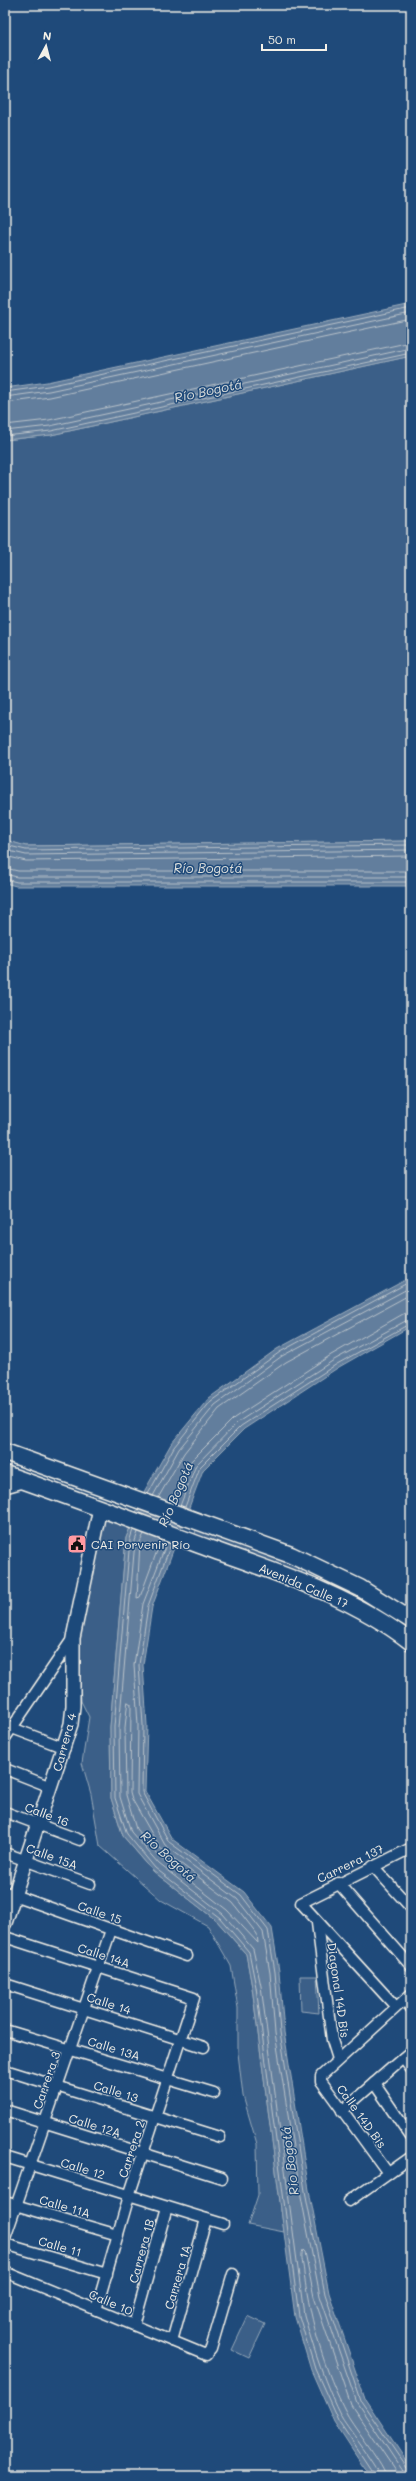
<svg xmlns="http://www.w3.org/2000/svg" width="416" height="2481" font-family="Mali,sans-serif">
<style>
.green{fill:#3a5f88;stroke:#97a8b8}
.water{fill:#627e9d;stroke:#9cacbb}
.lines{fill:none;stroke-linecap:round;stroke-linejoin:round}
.shore{stroke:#bac3ca;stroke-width:1}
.minor-casing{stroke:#f4f1e8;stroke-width:13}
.tertiary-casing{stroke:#f4f1e8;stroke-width:16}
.primary-casing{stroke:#f4f1e8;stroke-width:19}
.minor{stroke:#1f4a7a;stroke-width:10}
.tertiary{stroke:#1f4a7a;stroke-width:13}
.primary{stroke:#1f4a7a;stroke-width:16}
.labels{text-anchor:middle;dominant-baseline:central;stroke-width:3;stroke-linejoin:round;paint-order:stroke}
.poi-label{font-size:12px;fill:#f4f1e8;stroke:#1f4a7a;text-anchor:start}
.street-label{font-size:12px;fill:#f4f1e8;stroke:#1f4a7a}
.water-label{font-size:13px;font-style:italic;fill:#dee0dd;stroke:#1f4a7a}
</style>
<rect width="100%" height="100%" fill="#1f4a7a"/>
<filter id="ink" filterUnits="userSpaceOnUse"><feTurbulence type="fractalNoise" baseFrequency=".025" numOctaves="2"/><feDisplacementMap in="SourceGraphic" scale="8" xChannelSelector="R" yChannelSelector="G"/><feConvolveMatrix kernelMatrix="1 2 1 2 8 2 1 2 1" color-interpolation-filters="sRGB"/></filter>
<g filter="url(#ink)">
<g class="green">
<polygon points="411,356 411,841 25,846 5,840 5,440 51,435"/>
<polygon points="103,1516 131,1525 126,1538 110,1727 111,1798 123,1836 153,1871 217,1921 246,1954 252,1987 284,2232 248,2225 258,2195 257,2144 243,2096 238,2053 238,2008 231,1966 208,1926 161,1900 100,1846 91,1794 82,1763 89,1717 81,1701 78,1636"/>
<polygon points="197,1528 304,1568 300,1575 194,1536"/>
<polygon points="327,1580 393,1616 391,1620 324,1585"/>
<polygon points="300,1976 317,1976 319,2013 301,2011"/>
<polygon points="248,2316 265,2324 249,2358 232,2350"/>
</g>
<g class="water">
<polygon points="411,304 411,356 51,435 5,440 5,388 47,382"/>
<polygon points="5,840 26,846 411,841 411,886 16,886 5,883"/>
<polygon points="411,1277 411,1326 339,1367 244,1429 203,1470 152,1607 143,1665 147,1725 145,1791 172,1839 244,1892 272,1928 279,1971 284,2032 309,2190 329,2293 365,2399 411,2468 411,2476 373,2476 364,2468 334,2422 311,2370 295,2317 252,1987 246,1954 217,1921 153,1871 123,1836 111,1798 110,1727 126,1538 145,1490 171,1444 209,1398 277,1349"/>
</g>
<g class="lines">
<g class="shore">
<polyline points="5,392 48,386 411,308"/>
<polyline points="5,397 49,391 411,313"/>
<polyline points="5,403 50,397 411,319"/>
<polyline points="5,425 49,420 411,342"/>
<polyline points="5,431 50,426 411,348"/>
<polyline points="5,436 51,431 411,353"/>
<polyline points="5,845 26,850 411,845"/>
<polyline points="5,850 26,855 411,850"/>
<polyline points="5,856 26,861 411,856"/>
<polyline points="5,868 18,871 411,871"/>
<polyline points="5,874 17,877 411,877"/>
<polyline points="5,879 17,882 411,882"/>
<polyline points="148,1494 174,1447 211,1401 280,1352 411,1281"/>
<polyline points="153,1496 179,1449 215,1405 282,1356 411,1287"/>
<polyline points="158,1498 184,1453 219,1409 286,1362 411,1294"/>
<polyline points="175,1504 191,1461 234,1418 331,1355 403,1314 411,1312"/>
<polyline points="180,1506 196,1465 238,1422 334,1360 411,1318"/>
<polyline points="185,1507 200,1467 241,1426 337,1364 411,1323"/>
<polyline points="133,1530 130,1539 114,1727 115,1798 127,1834 155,1868 220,1918 249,1952 256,1987 299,2316 315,2369 338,2420 375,2476"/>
<path d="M138,1532L135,1541L119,1728L120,1797L131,1832L159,1864L223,1914L253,1949L261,1986L304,2315C314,2350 325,2385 342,2418C348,2428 380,2470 380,2476"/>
<polyline points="144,1534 140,1542 137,1598 140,1597 161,1540"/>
<polyline points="167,1542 143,1604 134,1665 138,1725 137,1794 165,1845 237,1899 263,1932 270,1973 275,2033 300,2191 320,2296 357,2403 402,2470 411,2474"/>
<polyline points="171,1544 148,1606 139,1665 143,1725 142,1792 169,1842 241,1895 268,1930 275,1972 280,2032 305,2191 325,2294 361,2401 406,2467 411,2469"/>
<polygon points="128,1702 131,1704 130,1792 132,1799 160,1848 233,1903 257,1934 258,1943 227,1910 163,1860 136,1829 126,1795 125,1728"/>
<path d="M386,2476C386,2467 354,2427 347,2414C324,2370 311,2323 304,2274C304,2267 300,2256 303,2250L305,2252L314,2297L351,2405L399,2476"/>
</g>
<g class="minor-casing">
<g id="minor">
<polyline points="12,1728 65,1748"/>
<polyline points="5,1738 73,1638"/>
<polyline points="5,1769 51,1787"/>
<polyline points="5,1812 80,1840"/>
<polyline points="5,1853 90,1884"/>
<polyline points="373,1866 411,1908"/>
<polyline points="338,1883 411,1966"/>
<polyline points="5,1892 187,1956"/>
<polyline points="317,1923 332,2040 338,2059"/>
<polyline points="5,1937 194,1998 129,2196 96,2310"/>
<polyline points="5,1984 204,2047"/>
<polyline points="405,2000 411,2008"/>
<polyline points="396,2007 301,1903 411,1848"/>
<polyline points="5,2030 214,2093"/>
<polyline points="403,2058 411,2069"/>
<polyline points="5,2070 220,2137"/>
<polyline points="374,2083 411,2137"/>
<polyline points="5,2110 222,2178"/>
<polyline points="342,2111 411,2051"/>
<polyline points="5,2157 223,2224"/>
<polyline points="388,2173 321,2081 321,2076 411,1994"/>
<polyline points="349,2201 411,2157"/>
<polyline points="5,2202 118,2235"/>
<polyline points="5,2238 111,1930"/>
<polyline points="5,2244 107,2274"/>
<polyline points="5,2272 206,2355 211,2349 233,2274"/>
<polyline points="134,2325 167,2207"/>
<polyline points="172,2341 206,2219"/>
</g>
</g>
<g class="tertiary-casing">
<g id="tertiary">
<polyline points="5,1486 23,1481"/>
<polyline points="5,1923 71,1724 73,1706 73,1638 100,1508"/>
</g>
</g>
<g class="primary-casing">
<g id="primary">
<polyline points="5,1452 291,1555 360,1588 411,1620"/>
<path d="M5,1474C73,1498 140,1523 208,1548C278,1573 352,1596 411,1642"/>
</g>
</g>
<use href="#minor" class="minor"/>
<use href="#tertiary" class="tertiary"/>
<use href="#primary" class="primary"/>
</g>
</g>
<defs>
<g id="civic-square" transform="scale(1)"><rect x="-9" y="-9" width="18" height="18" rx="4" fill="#ff9aa2" stroke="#1f4a7a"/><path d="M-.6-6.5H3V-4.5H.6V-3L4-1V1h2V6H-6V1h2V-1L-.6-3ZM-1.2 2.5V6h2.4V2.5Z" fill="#111"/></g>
</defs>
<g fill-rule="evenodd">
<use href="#civic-square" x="77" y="1544"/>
</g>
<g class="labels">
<g class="poi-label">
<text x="91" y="1544">CAI Porvenir Río</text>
</g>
<g class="street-label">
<text transform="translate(304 1585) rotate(23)">Avenida Calle 17</text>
<text transform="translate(64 1742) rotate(-75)">Carrera 4</text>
<text transform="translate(47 1814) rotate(21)">Calle 16</text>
<text transform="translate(52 1856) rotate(20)">Calle 15A</text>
<text transform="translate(350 1863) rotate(-26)">Carrera 137</text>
<text transform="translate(100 1912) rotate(19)">Calle 15</text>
<text transform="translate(104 1955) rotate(18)">Calle 14A</text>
<text transform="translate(339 1990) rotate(82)">Diagonal 14D Bis</text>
<text transform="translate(109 2003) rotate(18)">Calle 14</text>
<text transform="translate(114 2048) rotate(17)">Calle 13A</text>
<text transform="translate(46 2080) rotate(-71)">Carrera 3</text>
<text transform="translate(116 2091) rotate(17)">Calle 13</text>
<text transform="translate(362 2116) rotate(54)">Calle 14D Bis</text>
<text transform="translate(95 2125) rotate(17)">Calle 12A</text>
<text transform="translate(131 2149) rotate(-72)">Carrera 2</text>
<text transform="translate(83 2168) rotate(17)">Calle 12</text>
<text transform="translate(65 2206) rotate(16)">Calle 11A</text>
<text transform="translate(60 2246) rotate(16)">Calle 11</text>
<text transform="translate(141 2251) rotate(-75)">Carrera 1B</text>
<text transform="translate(177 2277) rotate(-74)">Carrera 1A</text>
<text transform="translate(111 2302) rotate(23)">Calle 10</text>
</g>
<g class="water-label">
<text transform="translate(208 390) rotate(-12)">Río Bogotá</text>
<text x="208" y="867">Río Bogotá</text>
<text transform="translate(175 1494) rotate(-67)">Río Bogotá</text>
<text transform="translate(169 1856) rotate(42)">Río Bogotá</text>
<text transform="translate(289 2161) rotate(-97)">Río Bogotá</text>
</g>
</g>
<rect width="416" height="2481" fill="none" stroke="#1f4a7a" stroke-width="20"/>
<rect x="10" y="10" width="396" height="2461" fill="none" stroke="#f4f1e8" stroke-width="1.5" filter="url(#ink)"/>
<g transform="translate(46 46) rotate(7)" stroke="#1f4a7a" stroke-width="3" paint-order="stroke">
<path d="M0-3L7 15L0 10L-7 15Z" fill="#f4f1e8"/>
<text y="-6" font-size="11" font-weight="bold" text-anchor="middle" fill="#f4f1e8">N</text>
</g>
<path d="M262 44v6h64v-6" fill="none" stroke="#f4f1e8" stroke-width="2"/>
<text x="268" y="44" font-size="12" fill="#f4f1e8" stroke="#1f4a7a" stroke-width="3" paint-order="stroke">50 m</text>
</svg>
